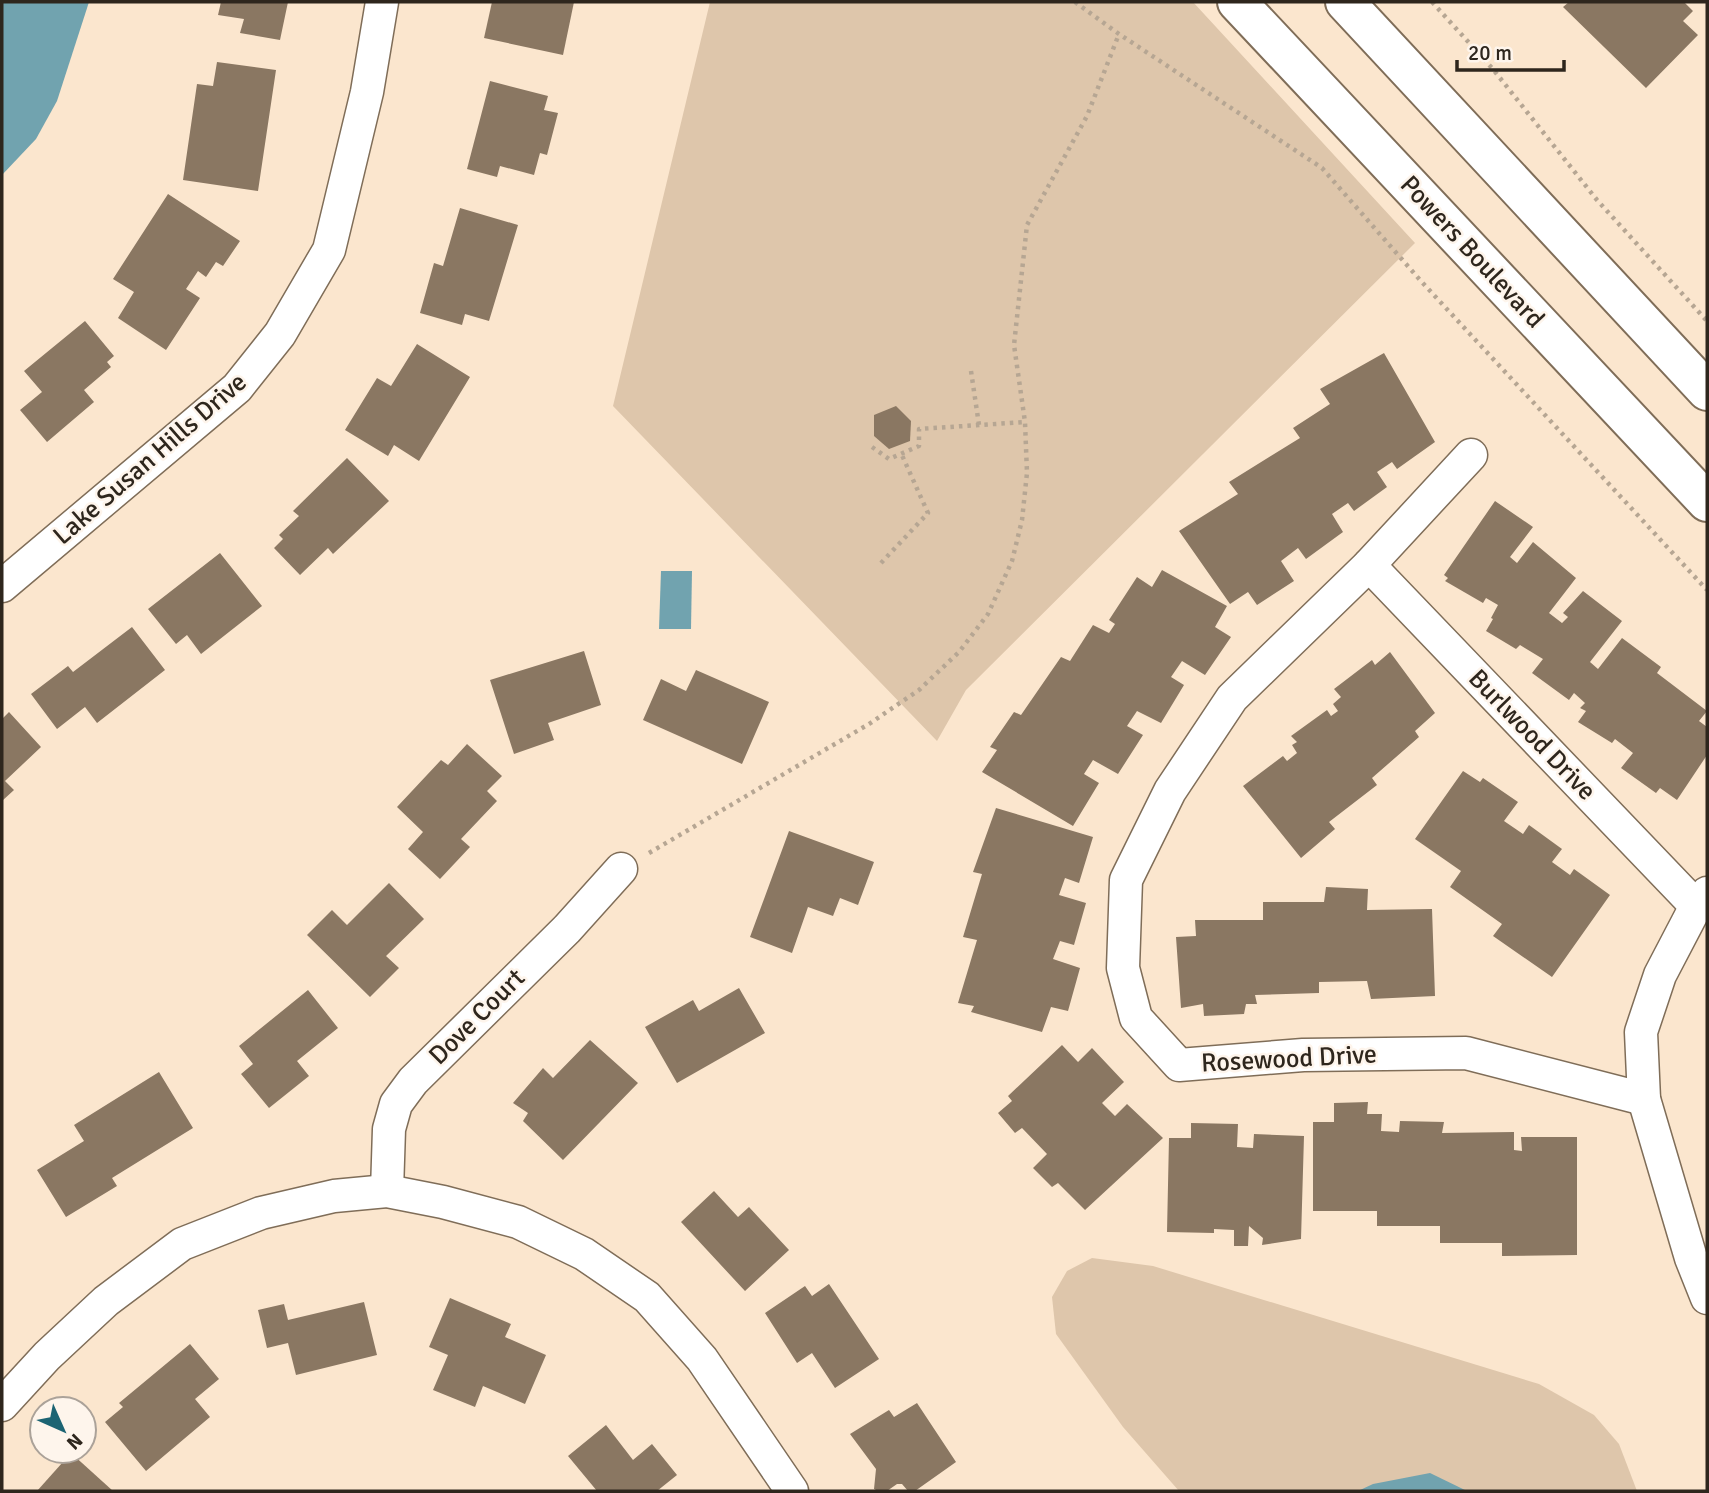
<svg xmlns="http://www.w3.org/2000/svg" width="1709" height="1493" font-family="Signika,sans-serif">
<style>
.green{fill:#dec6ab}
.water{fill:#71a3af}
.building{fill:#8a7762}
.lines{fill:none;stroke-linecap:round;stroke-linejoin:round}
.street-casing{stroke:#7f6d58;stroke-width:35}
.secondary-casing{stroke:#7f6d58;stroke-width:42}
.path{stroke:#b6a693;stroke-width:4.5;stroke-dasharray:3.5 5;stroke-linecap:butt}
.street{stroke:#fff;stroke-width:32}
.secondary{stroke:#fff;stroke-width:38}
.labels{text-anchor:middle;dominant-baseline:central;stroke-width:5;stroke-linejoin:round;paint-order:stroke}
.street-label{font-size:26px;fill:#2e261d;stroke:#fef5ec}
</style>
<rect width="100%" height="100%" fill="#fbe6ce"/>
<g class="green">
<polygon points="710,2 1193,2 1415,243 966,690 937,741 613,406"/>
<polygon points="1092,1258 1153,1266 1539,1384 1594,1415 1619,1444 1637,1491 1179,1491 1123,1427 1056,1334 1052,1297 1067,1271"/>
</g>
<g class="water">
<polygon points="2,2 89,2 57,101 36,139 2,175"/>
<polygon points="661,571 692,571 691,629 659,629"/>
<polygon points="1430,1473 1467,1491 1358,1491 1373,1484"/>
</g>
<g class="building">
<polygon points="221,2 288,2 280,40 240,33 244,19 218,15"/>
<polygon points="492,2 574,2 563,55 484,38"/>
<polygon points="1569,2 1684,2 1693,11 1683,21 1698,35 1646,88 1563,7"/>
<polygon points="217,62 276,70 258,191 183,180 197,84 213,86"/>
<polygon points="490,81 548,96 544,110 558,113 547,155 540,153 534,175 500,166 497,177 467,169"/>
<polygon points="168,194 240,241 223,266 216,262 206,277 198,271 186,289 200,298 166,350 118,318 134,292 113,279"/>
<polygon points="460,208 518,225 489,321 465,314 462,325 420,313 434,263 443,266"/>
<polygon points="85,321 114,356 107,362 111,367 84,390 94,402 47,442 20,410 42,392 24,371"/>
<polygon points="417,344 470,377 419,461 394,445 388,456 345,430 377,378 391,386"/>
<polygon points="1384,353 1435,442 1397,469 1392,462 1377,472 1387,487 1354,511 1348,503 1332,514 1343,532 1306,559 1298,548 1281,561 1294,581 1257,605 1248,592 1230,604 1179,531 1238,494 1229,482 1300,438 1293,428 1330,404 1320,389"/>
<polygon points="896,406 911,421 910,441 889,449 874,436 874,415"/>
<polygon points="347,458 389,501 333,554 328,548 300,575 274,548 283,539 279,535 299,516 293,511"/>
<polygon points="1495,501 1533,527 1510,557 1517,563 1533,542 1576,578 1549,613 1562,623 1568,617 1563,613 1583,591 1622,621 1590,662 1598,669 1622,638 1661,667 1657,673 1707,711 1699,721 1707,727 1707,755 1677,800 1660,788 1656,793 1621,768 1633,753 1615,739 1612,743 1578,722 1586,711 1580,708 1585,703 1574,693 1569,700 1532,673 1543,659 1520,645 1516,649 1486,631 1493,619 1491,618 1498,605 1486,598 1483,603 1445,581 1448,578 1444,575"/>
<polygon points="220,553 262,606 201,654 187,635 176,644 148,609"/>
<polygon points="1162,570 1227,606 1215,627 1231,637 1205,675 1182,661 1171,677 1184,685 1161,723 1137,711 1127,726 1143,735 1118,774 1093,760 1084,774 1099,783 1073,826 982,772 997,750 990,747 1014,712 1021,715 1061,657 1070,661 1093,625 1109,633 1115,624 1109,620 1137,577 1152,587"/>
<polygon points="132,627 165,670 97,723 85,707 57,729 31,694 68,666 73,672"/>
<polygon points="584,651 601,705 548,723 554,740 514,754 490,680"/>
<polygon points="1390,652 1435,713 1415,731 1419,737 1372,778 1377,785 1329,822 1335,829 1301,858 1243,786 1283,756 1287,761 1297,753 1292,745 1297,742 1291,736 1327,710 1331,716 1338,711 1333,704 1341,697 1334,689 1372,660 1375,665"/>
<polygon points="696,670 769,702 742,764 643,720 661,679 686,691"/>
<polygon points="9,712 41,747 5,781 14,790 2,801 2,719"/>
<polygon points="467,744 502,776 487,791 497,801 461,839 470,847 440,879 408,849 423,832 397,807 441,760 448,765"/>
<polygon points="1463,771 1480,782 1483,778 1518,802 1504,821 1523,834 1529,825 1562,849 1552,862 1570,875 1574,869 1610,895 1552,977 1493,936 1502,924 1450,887 1461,871 1415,839"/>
<polygon points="996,808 1093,837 1079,883 1065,878 1059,895 1086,903 1074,945 1060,941 1053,959 1080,968 1068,1011 1051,1007 1042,1032 971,1012 974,1006 958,1003 977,940 963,937 982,874 973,872"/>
<polygon points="789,831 874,862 858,905 840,898 833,916 808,907 792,953 750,937"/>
<polygon points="389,883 424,919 386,956 399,968 370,997 307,935 332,910 347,925"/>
<polygon points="1326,887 1368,889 1367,910 1432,909 1435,996 1371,999 1367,981 1319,982 1319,993 1255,995 1257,1004 1246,1004 1244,1014 1204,1016 1203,1004 1181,1008 1176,937 1196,936 1195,920 1263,920 1263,902 1324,902"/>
<polygon points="739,988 765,1033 677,1083 645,1027 693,1000 699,1011"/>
<polygon points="308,990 338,1028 297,1061 309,1076 269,1108 241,1074 253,1064 239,1046"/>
<polygon points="590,1040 638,1083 563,1160 523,1121 528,1113 513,1103 543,1068 553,1078"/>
<polygon points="1062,1045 1078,1062 1092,1048 1124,1082 1102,1103 1115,1116 1127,1104 1163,1138 1085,1210 1058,1183 1052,1187 1033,1168 1047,1154 1022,1128 1015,1133 998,1113 1012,1101 1008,1096"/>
<polygon points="159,1072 193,1128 112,1178 117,1186 66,1217 37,1170 84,1141 74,1125"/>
<polygon points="1368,1102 1367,1114 1382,1114 1381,1131 1399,1132 1400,1121 1444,1122 1442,1133 1514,1132 1514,1150 1522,1151 1521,1137 1577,1137 1577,1255 1502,1256 1502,1243 1440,1243 1440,1226 1377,1226 1377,1211 1313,1211 1313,1122 1334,1122 1334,1103"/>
<polygon points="1191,1123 1238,1124 1237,1147 1253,1148 1254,1134 1304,1136 1301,1239 1262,1245 1263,1238 1249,1226 1248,1246 1234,1246 1234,1230 1214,1229 1214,1233 1167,1232 1169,1138 1191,1138"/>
<polygon points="714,1191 738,1217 749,1207 789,1250 745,1291 681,1222"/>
<polygon points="829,1284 879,1359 835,1388 812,1353 797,1363 765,1313 805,1286 812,1296"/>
<polygon points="450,1298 511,1324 505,1337 546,1355 525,1404 483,1386 475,1407 433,1390 448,1355 429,1347"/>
<polygon points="364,1302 377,1355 296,1375 288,1343 267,1348 258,1310 284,1304 288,1320"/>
<polygon points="190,1344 219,1379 195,1399 210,1417 146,1471 105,1422 123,1407 119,1403"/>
<polygon points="917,1403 956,1462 915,1491 908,1491 902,1484 897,1484 887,1491 878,1491 874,1489 876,1469 850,1434 889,1410 894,1417"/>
<polygon points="606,1425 633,1460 652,1444 677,1475 657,1491 597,1491 568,1456"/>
<polygon points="71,1453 113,1491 37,1491"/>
</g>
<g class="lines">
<g class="street-casing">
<g id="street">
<polyline points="1471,455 1369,565 1232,698 1170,791 1126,880 1123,968 1136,1018 1179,1065 1303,1055 1466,1053 1644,1099"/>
<polyline points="1369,565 1696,906"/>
<polyline points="2,586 237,388 280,334 329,250 367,92 382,2"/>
<polyline points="1707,893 1696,906 1660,975 1641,1032 1644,1099 1691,1258 1707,1298"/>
<polyline points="387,1191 389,1129 396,1104 413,1081 567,929 621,869"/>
<polyline points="2,1405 47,1356 106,1301 182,1244 261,1213 334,1196 387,1191 443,1202 518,1222 584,1254 647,1297 702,1359 792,1491"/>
</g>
</g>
<g class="secondary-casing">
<g id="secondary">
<polyline points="1237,2 1707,502"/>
<polyline points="1345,2 1707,391"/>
</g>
</g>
<g class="path">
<polyline points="1075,2 1119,34 1322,168 1420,280 1707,590"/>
<polyline points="1432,2 1492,68 1597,200 1707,321"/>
<polyline points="971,371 979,425"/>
<polyline points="872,447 889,459 919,446 919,429 1025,422"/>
<polyline points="881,563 928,513 901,453"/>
<polyline points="649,853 869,724 919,690 959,652 988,614 1012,561 1022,520 1027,473 1025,422 1014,345 1027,225 1087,116 1119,34"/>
</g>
<use href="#street" class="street"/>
<use href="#secondary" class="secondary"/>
</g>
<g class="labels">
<g class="street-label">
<text transform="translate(1472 252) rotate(47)">Powers Boulevard</text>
<text transform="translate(150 459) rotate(-41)">Lake Susan Hills Drive</text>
<text transform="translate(1532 735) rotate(46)">Burlwood Drive</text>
<text transform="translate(477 1017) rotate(-45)">Dove Court</text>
<text transform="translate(1289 1059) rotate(-3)">Rosewood Drive</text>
</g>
</g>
<rect width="1709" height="1493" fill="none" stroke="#2e261d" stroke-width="7"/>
<g transform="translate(63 1430) rotate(135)"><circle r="33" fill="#fef5ec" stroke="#aba299" stroke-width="2"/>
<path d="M0-5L12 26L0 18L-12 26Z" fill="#1c6473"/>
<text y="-10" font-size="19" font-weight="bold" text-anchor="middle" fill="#2e261d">N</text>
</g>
<path d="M1457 60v10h107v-10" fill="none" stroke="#2e261d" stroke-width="3.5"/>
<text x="1468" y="60" font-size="21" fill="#2e261d" stroke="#fef5ec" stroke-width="5" paint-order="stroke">20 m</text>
</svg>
